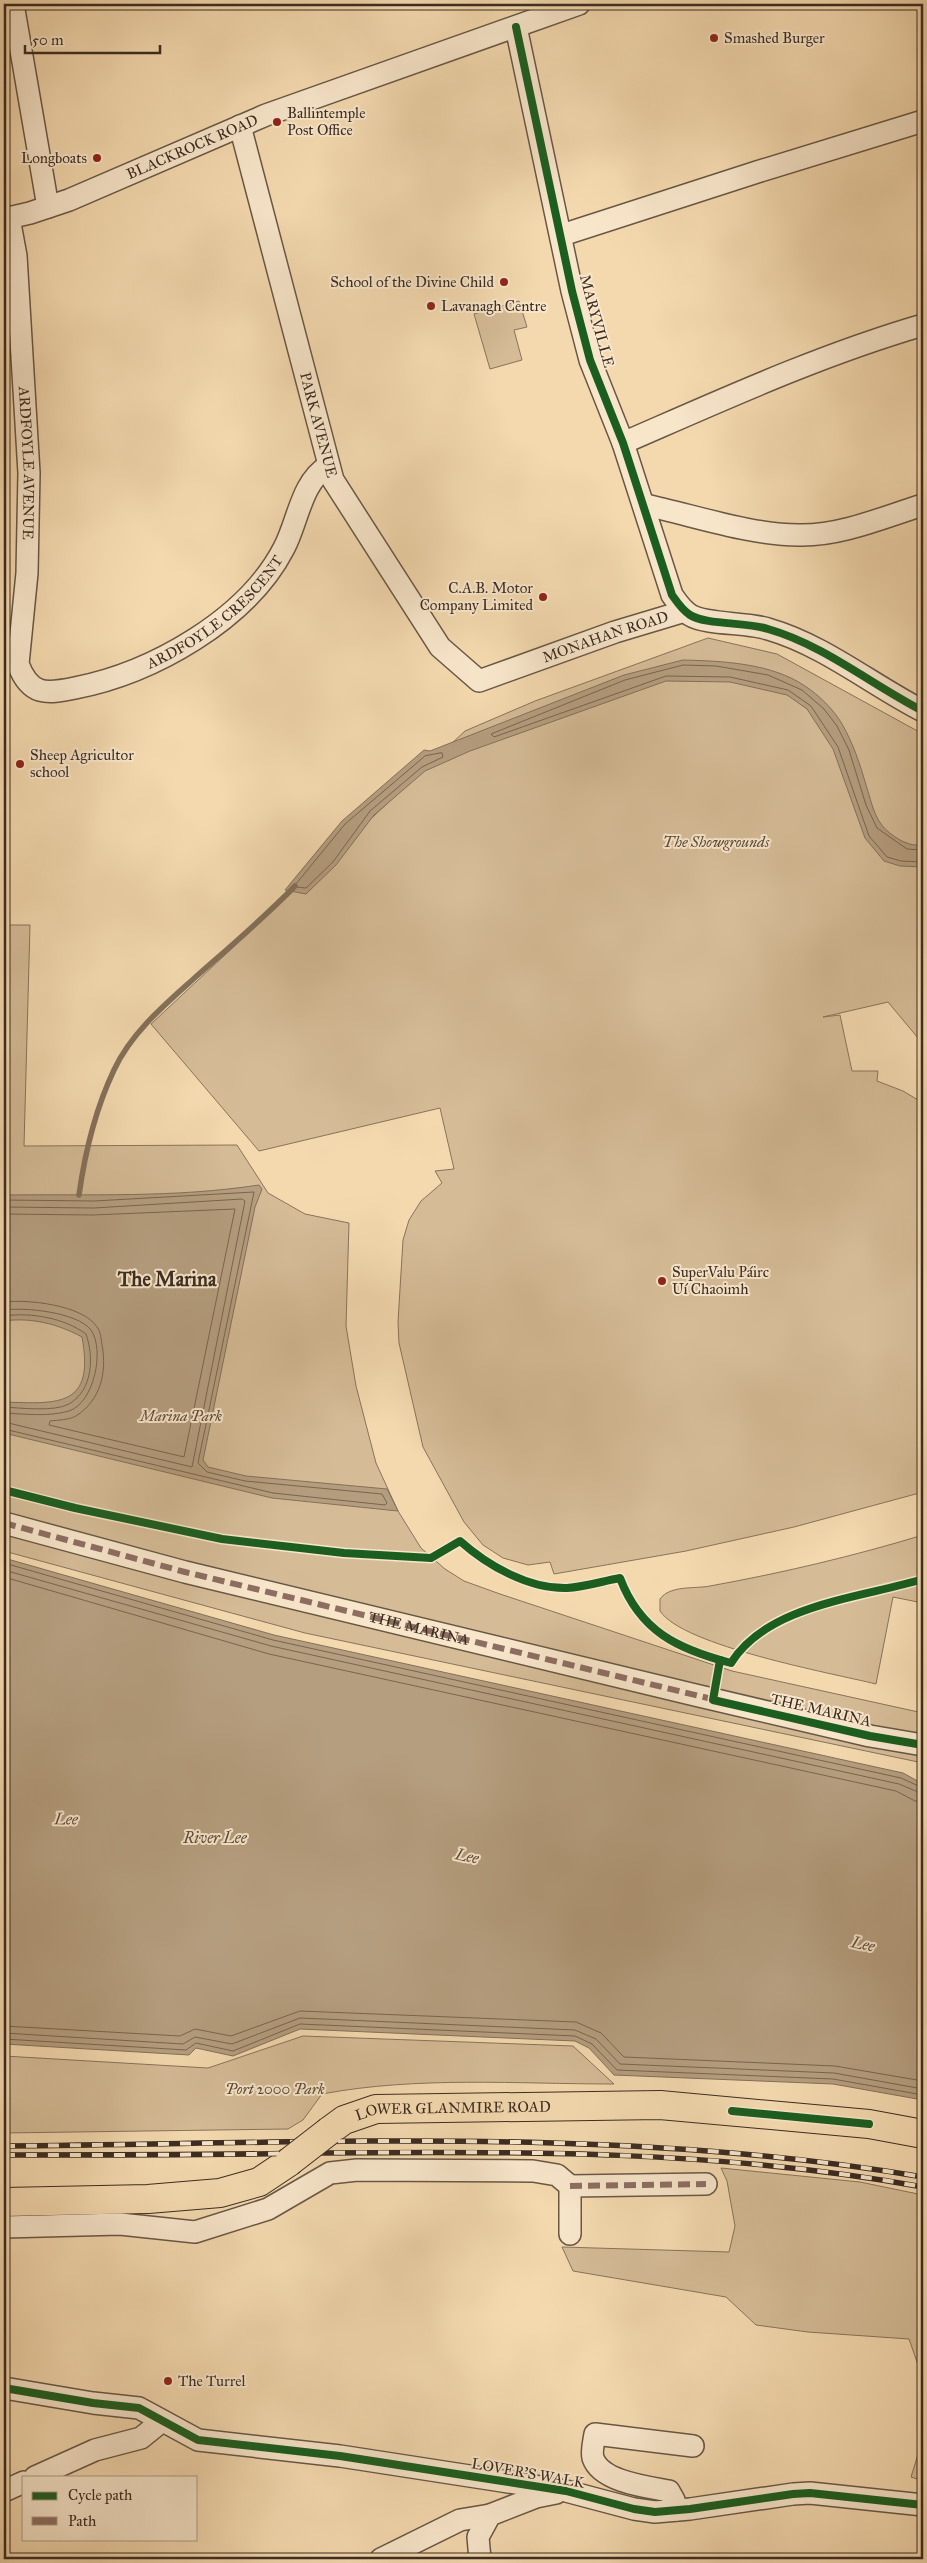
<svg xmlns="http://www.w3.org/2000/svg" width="927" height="2563" font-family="'IM FELL Great Primer',serif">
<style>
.green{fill:#d5bc97;stroke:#88745c}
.water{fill:#b59e7f;stroke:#84705a}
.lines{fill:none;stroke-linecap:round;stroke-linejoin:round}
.shore{stroke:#786550;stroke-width:1}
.stream{stroke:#84705a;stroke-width:5.5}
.minor-casing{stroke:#695745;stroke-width:24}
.highway-casing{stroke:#3b2c22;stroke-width:30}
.minor{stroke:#f8e6cb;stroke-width:21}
.highway{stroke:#f4d9af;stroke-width:28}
.rail-casing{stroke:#3b2c22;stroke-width:5.5}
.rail{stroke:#f8e6cb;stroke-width:4;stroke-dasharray:11;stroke-linecap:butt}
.highway-bridge-casing{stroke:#3b2c22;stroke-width:30;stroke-linecap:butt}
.highway-bridge{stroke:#f4d9af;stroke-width:28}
.quiet{stroke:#8d6e63;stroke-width:6;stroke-dasharray:12 6;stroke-linecap:butt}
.cycleway-casing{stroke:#f8e6cb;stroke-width:11}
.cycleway{stroke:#1b5e20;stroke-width:8}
.poi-dot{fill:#8f2418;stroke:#f8e6cb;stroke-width:2}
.labels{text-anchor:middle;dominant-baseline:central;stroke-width:4;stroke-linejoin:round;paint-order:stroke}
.poi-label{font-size:15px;fill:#3b2c22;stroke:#f8e6cb;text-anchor:start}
.street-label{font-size:15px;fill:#3b2c22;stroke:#f8e6cb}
.park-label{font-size:15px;font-style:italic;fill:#5a4939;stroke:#f8e6cb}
.water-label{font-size:16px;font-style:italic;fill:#5a4839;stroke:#f8e6cb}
.district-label{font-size:20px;font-weight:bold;fill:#3b2c22;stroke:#f8e6cb}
</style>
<rect width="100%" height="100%" fill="#f4d9af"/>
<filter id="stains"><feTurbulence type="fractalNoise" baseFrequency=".004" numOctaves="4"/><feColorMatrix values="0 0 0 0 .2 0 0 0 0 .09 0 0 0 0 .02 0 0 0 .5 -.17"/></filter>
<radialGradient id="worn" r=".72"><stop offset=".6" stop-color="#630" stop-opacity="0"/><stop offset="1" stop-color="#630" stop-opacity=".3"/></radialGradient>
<g class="green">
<polygon points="519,301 527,327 514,330 522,360 490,369 474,314"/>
<polygon points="708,638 777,654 923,734 923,1044 888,1002 823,1017 840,1015 852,1071 878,1071 877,1081 903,1091 923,1103 923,1492 794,1527 686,1551 554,1574 550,1562 528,1565 503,1558 483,1545 464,1522 423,1447 399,1343 398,1322 403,1240 409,1220 421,1201 442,1183 435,1171 454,1169 440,1108 259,1151 151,1024 465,731 535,701"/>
<polygon points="4,925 30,925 24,1146 237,1145 268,1193 305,1214 349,1223 346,1326 356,1386 376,1463 398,1511 421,1548 445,1569 464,1581 500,1594 732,1671 923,1713 923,1763 305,1633 4,1551"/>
<path d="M923,1535V1603L893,1597L876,1684C831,1673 683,1646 660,1611V1599C670,1585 695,1589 710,1586C782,1573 854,1556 923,1535Z"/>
<path d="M303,2036L573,2046L614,2084C517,2084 418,2076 322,2094L303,2120L288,2129L4,2133V2056L208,2068Z"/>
<polygon points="721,2168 860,2182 923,2195 923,2379 909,2339 808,2332 756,2325 726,2297 573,2271 562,2247 729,2252 735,2226 727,2181"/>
<polygon points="923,2438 923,2481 911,2477"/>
</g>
<g class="water">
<path d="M683,660C722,661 771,663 805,686C819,695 834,710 842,724C853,743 860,764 866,785C870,797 873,813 881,824C889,835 910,849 923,844V867L900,866L884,861L865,838L833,749L807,709L787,695L730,682L666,681L470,751L425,771L374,815L336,865L306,894L285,890L342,821L424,750L430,751L624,675Z"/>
<path d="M259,1185L262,1189L255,1207L203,1460L208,1467L246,1476L387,1489L398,1511L272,1498L4,1433V1402C59,1404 95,1407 82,1337C58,1324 31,1317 4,1321V1195C89,1194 174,1198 259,1185Z"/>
<polygon points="4,1558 274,1635 903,1773 923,1784 923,2100 833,2084 614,2075 589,2048 575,2041 300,2029 233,2056 196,2048 189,2055 4,2044"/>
</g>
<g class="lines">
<g class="shore">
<polygon points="442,753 443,757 422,767 370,811 333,862 306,888 296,887 296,884 345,824 425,756"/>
<polyline points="923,850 907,849 877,828 866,805 849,750 837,726 824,709 802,690 768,675 716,666 683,665 625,680 491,734 494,737 666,676 730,677 788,690 811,706 838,747 869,836 887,857 901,861 923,862"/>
<polyline points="4,1200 94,1201 254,1192 198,1463 207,1472 245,1481 382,1494 387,1503 385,1505 273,1493 4,1429"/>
<polyline points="4,1207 94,1208 242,1199 245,1201 192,1467 4,1422"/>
<path d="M4,1214L93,1215L235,1209L184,1457L49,1425L50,1421C58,1420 69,1420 76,1416C101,1400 107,1372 102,1345C101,1339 101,1332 97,1327C83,1305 27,1299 4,1302"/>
<path d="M4,1310C24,1307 77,1312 91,1330C105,1350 94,1403 69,1411C48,1417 25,1414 4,1413"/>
<path d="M4,1316C31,1312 64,1318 86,1334C94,1357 93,1390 69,1404C55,1412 20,1408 4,1407"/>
<polyline points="4,1563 273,1640 901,1778 923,1788"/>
<polyline points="4,1570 271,1646 899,1784 923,1794"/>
<polyline points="4,1577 269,1654 896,1791 915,1801 923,1802"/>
<polyline points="4,2026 180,2036 195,2029 231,2036 300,2011 576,2022 601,2033 624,2057 835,2066 923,2081"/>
<polyline points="4,2033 183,2044 195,2037 232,2044 300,2018 575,2030 596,2039 620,2064 834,2073 923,2089"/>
<polyline points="4,2039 186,2050 196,2043 233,2051 300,2024 575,2036 592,2044 617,2070 833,2079 923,2095"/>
</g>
<path class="stream" d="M79,1195C85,1152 95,1110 114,1070C132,1031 168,1002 199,974C232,945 265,917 295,886"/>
<g class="minor-casing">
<g id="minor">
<polyline points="13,4 48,207"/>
<path d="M516,27L572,291L590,360L623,443L672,595C677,602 682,610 690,615C706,625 747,622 768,629C824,645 872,685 923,711"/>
<path id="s1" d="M240,126L333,480L440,647L479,681L615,632L685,611"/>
<path id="s2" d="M9,218L16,256L29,473L27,573L18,664C30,696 46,694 75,688C152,673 247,620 284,548C298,522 301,482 328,466"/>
<path id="s3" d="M4,219L30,213L69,200L266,115L579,4"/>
<polyline points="562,235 757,172 923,121"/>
<path d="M623,443C722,400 820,355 923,325"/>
<path d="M645,505C693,515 753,536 802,535C843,535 884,517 923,505"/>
<polyline points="4,1523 185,1572 695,1695 870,1736 923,1745"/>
<polyline points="570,2186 706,2184"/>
<polyline points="4,2227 120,2224 195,2232 268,2209 330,2173 357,2170 533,2171 557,2175 570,2186 570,2234"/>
<polyline points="4,2388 93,2403 139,2408 198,2440 340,2456 502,2481 566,2491 634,2509 655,2512 690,2509 793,2494 810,2493 923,2505"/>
<polyline points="35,2477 95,2450 141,2438 162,2421"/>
<polyline points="4,2491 24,2482"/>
<path d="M676,2510L674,2500L669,2491C648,2487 601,2482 593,2458C591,2452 594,2441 595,2434L693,2446"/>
<polyline points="381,2559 460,2520 490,2515"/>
<polyline points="480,2559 478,2537 490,2515 536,2497 556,2493"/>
</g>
</g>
<g class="highway-casing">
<g id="highway">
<path id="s4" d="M329,2131L344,2120L376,2109L660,2105L869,2124L923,2134"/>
<polyline points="4,2202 148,2199 220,2193 259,2182 289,2162"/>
</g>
</g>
<use href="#minor" class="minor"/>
<use href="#highway" class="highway"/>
<g class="rail-casing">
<g id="rail">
<path d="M4,2146C310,2144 620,2125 923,2177"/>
<path d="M4,2155C107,2155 211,2155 314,2153C518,2151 722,2150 923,2187"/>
</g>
</g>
<use href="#rail" class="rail"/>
<g class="highway-bridge-casing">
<polyline id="highway-bridge" points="289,2162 329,2131"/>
</g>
<use href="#highway-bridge" class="highway-bridge"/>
<g class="quiet">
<path id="s5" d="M4,1523L185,1572L716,1700"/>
<polyline points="570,2186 706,2184"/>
</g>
<g class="cycleway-casing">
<g id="cycleway">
<path d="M516,27L572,291L590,360L623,443L672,595C677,602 682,610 690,615C706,625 747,622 768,629C824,645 872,685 923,711"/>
<path d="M4,1490L75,1508L222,1539L344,1553L431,1558L460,1541C488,1566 529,1589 567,1588C585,1587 603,1581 620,1578C640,1631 677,1649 731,1663C768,1604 861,1598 923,1579"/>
<polyline points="720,1660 713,1700 870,1736 923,1745"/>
<polyline points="732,2111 869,2124"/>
<polyline points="4,2388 93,2403 139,2408 198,2440 340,2456 502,2481 566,2491 634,2509 655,2512 690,2509 793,2494 810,2493 923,2505"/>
</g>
</g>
<use href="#cycleway" class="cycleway"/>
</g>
<g class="poi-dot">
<circle cx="714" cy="38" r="5"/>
<circle cx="277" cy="122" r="5"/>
<circle cx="97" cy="158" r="5"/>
<circle cx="504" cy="282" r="5"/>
<circle cx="431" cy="306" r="5"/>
<circle cx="543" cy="597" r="5"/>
<circle cx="20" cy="764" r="5"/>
<circle cx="662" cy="1281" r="5"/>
<circle cx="168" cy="2381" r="5"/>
</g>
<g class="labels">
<g class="poi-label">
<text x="724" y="38">Smashed Burger</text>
<text x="287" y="113">Ballintemple<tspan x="287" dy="17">Post Office</tspan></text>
<text x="87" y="158" text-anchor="end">Longboats</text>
<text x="494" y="282" text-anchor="end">School of the Divine Child</text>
<text x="441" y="306">Lavanagh Centre</text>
<text x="533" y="588" text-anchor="end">C.A.B. Motor<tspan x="533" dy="17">Company Limited</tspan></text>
<text x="30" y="755">Sheep Agricultor<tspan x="30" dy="17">school</tspan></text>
<text x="672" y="1272">SuperValu Páirc<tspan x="672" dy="17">Uí Chaoimh</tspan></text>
<text x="178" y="2381">The Turrel</text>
</g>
<g class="street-label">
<text stroke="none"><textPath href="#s3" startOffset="202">BLACKROCK ROAD</textPath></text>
<text transform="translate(597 321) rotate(75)">MARYVILLE</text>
<text stroke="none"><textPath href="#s1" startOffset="309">PARK AVENUE</textPath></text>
<text stroke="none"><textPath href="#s2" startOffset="246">ARDFOYLE AVENUE</textPath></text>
<text stroke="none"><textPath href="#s2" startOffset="681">ARDFOYLE CRESCENT</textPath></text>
<text stroke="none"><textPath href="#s1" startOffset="750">MONAHAN ROAD</textPath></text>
<text stroke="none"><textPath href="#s5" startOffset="428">THE MARINA</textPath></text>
<text transform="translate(821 1710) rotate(13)">THE MARINA</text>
<text stroke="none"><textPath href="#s4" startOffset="129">LOWER GLANMIRE ROAD</textPath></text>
<text transform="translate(528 2473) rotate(10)">LOVER'S WALK</text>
</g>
<g class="park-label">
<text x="716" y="842">The Showgrounds</text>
<text x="181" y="1416">Marina Park</text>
<text x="275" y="2089">Port 2000 Park</text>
</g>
<g class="water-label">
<text transform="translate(66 1819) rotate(1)">Lee</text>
<text x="215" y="1837">River Lee</text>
<text transform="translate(467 1856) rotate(12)">Lee</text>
<text transform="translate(863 1944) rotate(12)">Lee</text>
</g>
<g class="district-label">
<text x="167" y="1279">The Marina</text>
</g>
</g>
<rect width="927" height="2563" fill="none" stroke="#f4d9af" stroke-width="20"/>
<rect x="5" y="5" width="917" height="2553" fill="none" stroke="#3b2c22" stroke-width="2.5"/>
<rect x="10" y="10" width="907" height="2543" fill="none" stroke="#3b2c22"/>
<rect x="22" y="2476" width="175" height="65" fill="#f8e6cb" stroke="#ac9c87"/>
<rect x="32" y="2492" width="25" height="8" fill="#1b5e20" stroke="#ac9c87"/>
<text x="68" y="2500" font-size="15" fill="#3b2c22">Cycle path</text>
<rect x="32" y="2517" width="25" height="8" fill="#8d6e63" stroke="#ac9c87"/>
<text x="68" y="2526" font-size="15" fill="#3b2c22">Path</text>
<path d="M25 45v8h135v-8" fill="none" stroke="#3b2c22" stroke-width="2.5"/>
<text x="32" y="45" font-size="15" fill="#3b2c22" stroke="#f8e6cb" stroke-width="4" paint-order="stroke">50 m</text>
<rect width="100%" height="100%" filter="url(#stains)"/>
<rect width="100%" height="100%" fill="url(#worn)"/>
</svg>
